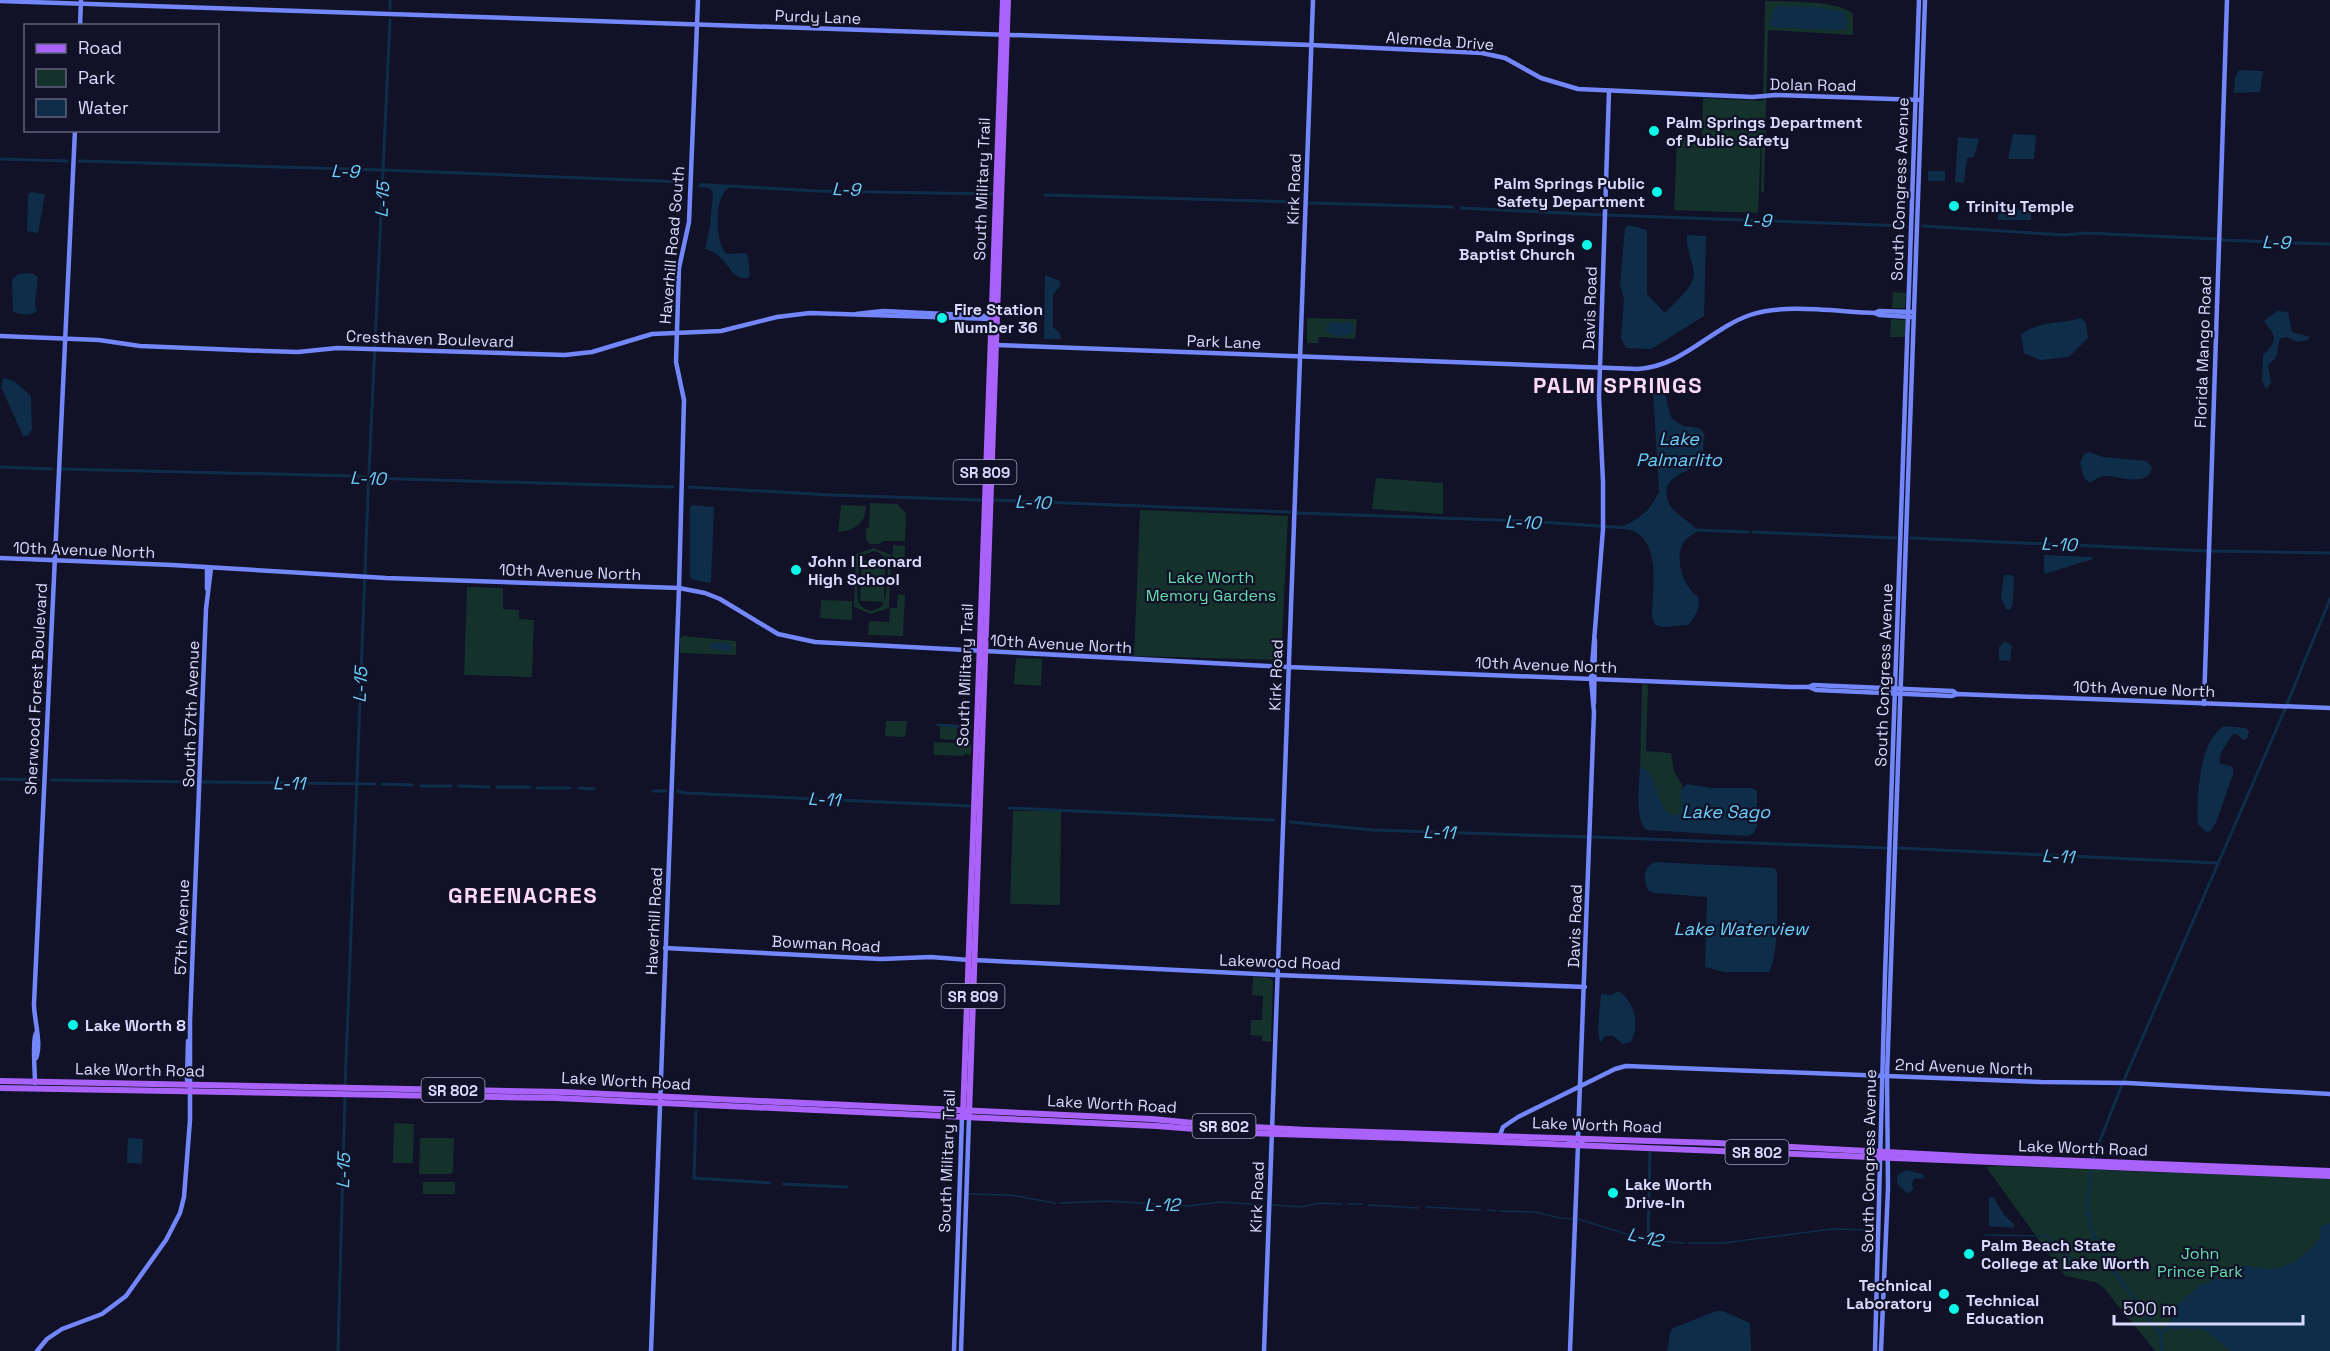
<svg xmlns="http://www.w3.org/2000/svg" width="2330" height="1351" font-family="'Space Grotesk',sans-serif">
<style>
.green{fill:#14312b;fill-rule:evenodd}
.water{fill:#0e2d49}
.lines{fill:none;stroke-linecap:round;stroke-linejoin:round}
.stream{stroke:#0e2d49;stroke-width:1.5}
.canal{stroke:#0e2d49;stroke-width:3}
.secondary{stroke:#7386fa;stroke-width:4.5}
.primary{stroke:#a963fa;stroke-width:6}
.poi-dot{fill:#0bf7e7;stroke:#111127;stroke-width:2}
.labels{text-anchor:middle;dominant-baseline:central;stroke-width:4.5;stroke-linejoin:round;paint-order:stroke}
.shield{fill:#111127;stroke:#9c9ebe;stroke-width:1.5}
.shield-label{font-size:15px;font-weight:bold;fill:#d8dafe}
.street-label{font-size:16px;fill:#d8dafe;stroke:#111127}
.poi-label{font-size:16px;font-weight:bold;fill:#d8dafe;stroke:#111127;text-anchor:start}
.park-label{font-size:16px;fill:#66dcab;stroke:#111127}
.water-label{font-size:18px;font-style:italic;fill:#6acffa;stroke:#111127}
.district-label{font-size:22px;font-weight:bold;letter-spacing:1.5px;fill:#fedaf7;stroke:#111127}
</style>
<rect width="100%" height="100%" fill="#111127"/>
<g class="green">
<path d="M1765,1C1787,2 1838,0 1853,14V35L1768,30L1764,192H1761L1762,116L1758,213L1674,210L1677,137L1702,138L1703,98L1763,101Z"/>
<polygon points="1893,292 1906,293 1905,308 1892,308"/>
<polygon points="1307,318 1357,319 1355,339 1319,337 1318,343 1307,343"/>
<polygon points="1891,319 1905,320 1905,337 1890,337"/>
<polygon points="1376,478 1443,483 1443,514 1372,509"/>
<polygon points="870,503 897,504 906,513 905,541 883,541 880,544 869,544 866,539 866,529 869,527"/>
<path d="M841,505L866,506C866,523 854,531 838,532Z"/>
<polygon points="1140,510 1288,516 1281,660 1134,656"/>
<polygon points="893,545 905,546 904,568 892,568"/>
<path d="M874,548L891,555L889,608L871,614L854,607L856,554ZM874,551C879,553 883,554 886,559C890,568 887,600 881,607L871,611C866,610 862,608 859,603C855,595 858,562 864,555Z"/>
<polygon points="862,560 885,561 884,602 860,601"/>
<polygon points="467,587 503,588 503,609 519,610 519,619 534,620 532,677 464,675"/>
<polygon points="898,594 905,595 903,636 868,635 869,621 889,622 890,608 897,608"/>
<polygon points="821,600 852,601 852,620 820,618"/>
<polygon points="683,636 736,641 736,655 680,653 680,639"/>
<polygon points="1016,658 1042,659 1041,686 1014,684"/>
<path d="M1642,684L1648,685L1646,751L1671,753L1674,771L1683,786L1681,790V812L1678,815H1670C1655,802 1657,779 1642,767L1640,768Z"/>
<polygon points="886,721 907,721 905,737 885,736"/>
<polygon points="940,726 957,726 957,740 940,739"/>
<polygon points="934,742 971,744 971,755 964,754 964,756 934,755"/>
<polygon points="1013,811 1061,811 1060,905 1010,904"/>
<polygon points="1253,977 1270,978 1273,981 1271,1042 1262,1041 1262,1036 1250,1035 1251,1020 1262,1020 1263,996 1252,995"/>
<polygon points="394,1123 414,1124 413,1163 393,1163"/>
<polygon points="420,1138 454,1138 453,1172 450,1174 419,1174"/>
<polygon points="1997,1166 2330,1179 2330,1351 2155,1351 2103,1287 2095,1282 2065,1276 1986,1167"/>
<rect x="423" y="1182" width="32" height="12"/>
</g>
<g class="water">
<polygon points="1777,6 1815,7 1844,12 1848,23 1845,29 1836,30 1772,27 1770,25 1773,10"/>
<polygon points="2239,70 2263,71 2260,92 2234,93 2235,77"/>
<polygon points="2013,134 2036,135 2034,159 2008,159"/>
<polygon points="1958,137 1979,139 1974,157 1967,158 1964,183 1955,182"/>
<rect x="1928" y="171" width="17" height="10"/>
<path d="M699,183L734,185V188H728C714,198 715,241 726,254L746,253L748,256L750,275L748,278C734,280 730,267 722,259C717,253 711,251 705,249L710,226L713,192L709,188L698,187Z"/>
<polygon points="31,192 45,194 38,233 27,231 28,194"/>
<polygon points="1999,202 2011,202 2019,210 2031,212 2031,220 1998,220"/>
<path d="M1629,225L1647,230V294L1665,313C1673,304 1694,287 1694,274C1693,260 1686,251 1687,235L1706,236L1704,316L1651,349L1626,348L1621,338L1624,299L1620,285L1625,228Z"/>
<path d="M27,273L34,274L38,277L35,305L37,311C31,316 19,315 13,311L12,282L13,278L19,274Z"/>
<polygon points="1045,275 1060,281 1060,286 1053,295 1053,327 1060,333 1061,339 1044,339"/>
<path d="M2277,311L2288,312L2292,332L2310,337L2308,340L2297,342L2287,337L2280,338L2276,358L2268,365L2271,383L2266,389L2262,380L2263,355C2279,339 2276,337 2264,321Z"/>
<path d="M2081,318L2086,323L2088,338L2069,357L2040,360L2024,353L2021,335C2035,321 2062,324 2081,318Z"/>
<path d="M1331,322L1343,324L1349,322L1353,323V332C1344,339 1332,338 1326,328Z"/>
<path d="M1663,375L1669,381C1663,394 1668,407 1672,419L1683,426L1699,428L1705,434C1702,443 1705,454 1700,461C1690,474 1659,475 1668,501C1672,514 1690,520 1698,531C1691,535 1683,540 1681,548C1676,565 1685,588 1698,597C1701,608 1695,617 1688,625L1663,627L1655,625L1652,617C1652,588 1663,536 1626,529L1623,526C1641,518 1651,509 1659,492L1653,389L1658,379Z"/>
<polygon points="3,378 14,381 31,396 32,429 28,436 23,436 1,387"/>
<path d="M2089,452L2103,457L2147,461L2152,467C2150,489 2116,475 2104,476C2099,477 2094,480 2090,483L2084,478L2080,463L2084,454Z"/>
<polygon points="692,505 714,507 711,582 709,583 692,579 690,576 690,507"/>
<polygon points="2044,555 2092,557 2093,559 2044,574"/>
<polygon points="2004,575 2012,575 2014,578 2013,604 2010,610 2006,609 2001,598"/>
<polygon points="2005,641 2012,646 2010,661 1999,660 1999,647"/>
<polygon points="713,643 728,643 732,648 729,651 712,649 710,645"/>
<path d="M2224,726L2245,728L2249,731L2247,739L2243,740L2237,734L2232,735C2228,744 2218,752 2220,763L2233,767V774L2216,823L2211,831L2206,832L2198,824C2196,799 2199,740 2224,726Z"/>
<path d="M1642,767C1657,774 1656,803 1670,815H1678L1681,812V790L1687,784L1712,788H1751L1757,791V825L1754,833L1748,836L1646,830C1635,819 1639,783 1640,768Z"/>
<path d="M1656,862L1774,868L1777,872C1777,896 1780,953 1769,972H1724L1705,967L1707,897L1654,893L1649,891C1643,881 1643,865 1656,862Z"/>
<path d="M1619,991C1635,1003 1640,1024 1631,1042L1623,1044L1613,1036H1605L1600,1043L1598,1028L1601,994L1611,995Z"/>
<polygon points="128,1138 143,1139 142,1164 127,1163"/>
<path d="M1906,1170L1922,1174L1925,1178L1914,1179L1912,1184L1913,1189L1909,1194C1902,1188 1894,1185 1898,1175Z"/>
<polygon points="1989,1197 1993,1197 2004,1215 2014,1224 2014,1228 1989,1226"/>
<path d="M2330,1223V1351H2231L2204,1330L2185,1328L2173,1330L2169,1323L2178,1304L2201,1285L2245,1265C2280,1276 2298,1264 2320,1238V1227Z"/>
<polygon points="1716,1311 1723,1311 1750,1323 1751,1351 1667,1351 1670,1333 1673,1328"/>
</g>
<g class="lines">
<g class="stream">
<polyline points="969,1194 1011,1195 1055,1203"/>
<polyline points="1060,1203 1108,1201 1189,1206 1221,1202 1264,1205"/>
<polyline points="1348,1204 1362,1204"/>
<polyline points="1273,1205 1301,1207 1320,1203 1342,1204"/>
<polyline points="1368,1205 1418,1208"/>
<polyline points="1426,1207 1481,1210"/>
<polyline points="1488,1210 1496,1211"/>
<polyline points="1500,1211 1535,1212 1560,1218 1573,1219"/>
<polyline points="1578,1219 1646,1240 1684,1243"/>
<path d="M1985,1235L2047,1236C2065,1261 2078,1264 2108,1263"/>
<polyline points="1688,1243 1723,1243 1832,1229 1874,1230"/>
</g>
<g class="canal">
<polyline points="390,9 390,0"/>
<polyline points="0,159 67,161"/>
<polyline points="79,161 383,170 683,182"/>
<polyline points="732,186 816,191 992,194"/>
<polyline points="1045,195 1299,202"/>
<polyline points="1310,203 1453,207"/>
<polyline points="1461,208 1603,215"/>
<polyline points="1607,215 1906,226"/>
<polyline points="1923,226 2064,235 2086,233 2217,239"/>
<polyline points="2221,240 2330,244"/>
<polyline points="0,467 52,469"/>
<polyline points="62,469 354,476 369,478 673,487"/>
<polyline points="689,487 831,495 981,500"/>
<polyline points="993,500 1290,512"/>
<polyline points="1297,513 1526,521 1628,528"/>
<polyline points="1694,530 1748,532"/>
<polyline points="1753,532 1896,538"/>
<polyline points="1911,538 2206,551"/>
<polyline points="2211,551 2330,553"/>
<polyline points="938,725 969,727"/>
<polyline points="0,779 39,780"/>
<polyline points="51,780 195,782"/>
<polyline points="203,782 375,784"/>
<polyline points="382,784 412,785"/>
<polyline points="421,786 451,786"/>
<polyline points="459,786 489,787"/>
<polyline points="497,787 530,787"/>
<polyline points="537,788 570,788"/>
<polyline points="579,788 594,789"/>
<polyline points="653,791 666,791"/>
<polyline points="678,791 685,793 970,806"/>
<polyline points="1009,808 1274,820"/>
<polyline points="1290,822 1373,830 1588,837"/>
<polyline points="1593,837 1886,848"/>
<polyline points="1898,848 2217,863"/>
<polyline points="345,1088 368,494 390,20"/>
<polyline points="696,1111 694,1178 770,1183"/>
<polyline points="2092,1161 2121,1087 2280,721 2330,599"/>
<polyline points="2091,1167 2087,1210 2094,1237 2108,1263 2160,1334 2162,1351"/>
<polyline points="784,1184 847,1187"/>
<polyline points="1648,1241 1650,1153"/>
<polyline points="2160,1334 2170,1326"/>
<polyline points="338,1351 345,1095"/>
</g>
<g class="secondary">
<polyline points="0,1 1311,45 1482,53 1505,58 1541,78 1578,89 1753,97 1775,95 1921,100"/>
<polyline points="80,26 81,0"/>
<polyline points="1875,313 1879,311 1911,312"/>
<polyline points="856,314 883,311 987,316 991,319"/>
<polyline points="0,336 99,340 140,346 265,351 298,352 337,348 565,355 592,352 652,334 721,331 777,317 810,313 992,319"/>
<path d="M996,345L1638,369C1683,366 1710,329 1750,315C1784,303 1839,312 1875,313L1879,315L1911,317"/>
<polyline points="0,558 172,565 386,578 679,588 705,593 720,599 778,634 815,642 1288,667 1792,687 1809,687 1813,685 1953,691 1957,694"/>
<polyline points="207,567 207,589"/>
<polyline points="1809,687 1816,690 1952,696 1957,694 2330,708"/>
<polyline points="1594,703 1595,640"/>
<polyline points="2204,704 2227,0"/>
<polyline points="665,948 881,959 931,957 969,960"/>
<polyline points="974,960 1277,975 1585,987"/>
<polyline points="188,1041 187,1080 190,1084"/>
<path d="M36,1058C42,1044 34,1020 34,1004L75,130"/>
<path d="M35,1083C35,1072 32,1040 36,1033"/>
<polyline points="1500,1135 1503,1127 1518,1117 1615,1069 1626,1066 2041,1082 2128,1083 2330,1094"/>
<polyline points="1567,1144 1578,1138 1594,712 1591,679 1603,529 1603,482 1599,397 1609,91"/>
<polyline points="37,1351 47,1339 62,1329 102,1314 126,1296 166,1240 180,1213 184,1197 190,1120 190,1021 206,609 211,568"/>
<polyline points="651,1351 679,588 684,400 676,362 679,268 689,222 698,0"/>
<polyline points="954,1351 962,1117"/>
<polyline points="961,1351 969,1118"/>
<polyline points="1264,1351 1313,0"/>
<polyline points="1570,1351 1578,1145 1585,1139"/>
<polyline points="1875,1351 1885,975 1919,0"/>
<polyline points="1881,1351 1888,1188 1887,1076 1925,0"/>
</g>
<g class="primary">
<polyline points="0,1081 563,1092 1152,1119 1214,1125 1308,1130 1716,1143 1980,1157 2330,1171"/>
<polyline points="0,1088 556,1098 1157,1126 1247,1133 1403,1138 2330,1176"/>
<polyline points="963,1115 1003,0"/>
<polyline points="969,1115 1008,0"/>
</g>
</g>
<g class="poi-dot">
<circle cx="1654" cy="131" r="6"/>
<circle cx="1657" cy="192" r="6"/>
<circle cx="1954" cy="206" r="6"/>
<circle cx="1587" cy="245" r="6"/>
<circle cx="942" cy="318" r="6"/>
<circle cx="796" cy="570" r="6"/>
<circle cx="73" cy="1025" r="6"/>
<circle cx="1613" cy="1193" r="6"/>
<circle cx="1969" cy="1254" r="6"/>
<circle cx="1944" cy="1294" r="6"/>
<circle cx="1954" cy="1309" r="6"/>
</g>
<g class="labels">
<g class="shield">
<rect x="953.5" y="460" width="63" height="24" rx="4.5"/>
<rect x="941.5" y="984" width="63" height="24" rx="4.5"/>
<rect x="421.5" y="1078" width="63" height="24" rx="4.5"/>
<rect x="1192.5" y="1114" width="63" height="24" rx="4.5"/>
<rect x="1725.5" y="1140" width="63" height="24" rx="4.5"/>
</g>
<g class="shield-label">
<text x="985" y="472">SR 809</text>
<text x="973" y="996">SR 809</text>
<text x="453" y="1090">SR 802</text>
<text x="1224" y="1126">SR 802</text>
<text x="1757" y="1152">SR 802</text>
</g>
<g class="street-label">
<text transform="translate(818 17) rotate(2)">Purdy Lane</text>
<text transform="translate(1440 41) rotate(4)">Alemeda Drive</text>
<text transform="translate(1813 85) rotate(1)">Dolan Road</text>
<text transform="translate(982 189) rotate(-88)">South Military Trail</text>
<text transform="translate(1294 189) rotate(-88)">Kirk Road</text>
<text transform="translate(1900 189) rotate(-88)">South Congress Avenue</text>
<text transform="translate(672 245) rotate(-85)">Haverhill Road South</text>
<text transform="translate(1590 308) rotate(-88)">Davis Road</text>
<text transform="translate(430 339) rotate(2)">Cresthaven Boulevard</text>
<text transform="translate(1224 342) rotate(2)">Park Lane</text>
<text transform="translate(2203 352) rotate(-88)">Florida Mango Road</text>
<text transform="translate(84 550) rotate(2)">10th Avenue North</text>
<text transform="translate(570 572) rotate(2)">10th Avenue North</text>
<text transform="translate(1061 644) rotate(3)">10th Avenue North</text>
<text transform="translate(1546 665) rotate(2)">10th Avenue North</text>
<text transform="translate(965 675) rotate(-88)">South Military Trail</text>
<text transform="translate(1276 675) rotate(-88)">Kirk Road</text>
<text transform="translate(1884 675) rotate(-88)">South Congress Avenue</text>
<text transform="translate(36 689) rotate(-87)">Sherwood Forest Boulevard</text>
<text transform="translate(2144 689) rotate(2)">10th Avenue North</text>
<text transform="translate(191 714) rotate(-88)">South 57th Avenue</text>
<text transform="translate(654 921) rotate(-87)">Haverhill Road</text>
<text transform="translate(1575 926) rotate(-88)">Davis Road</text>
<text transform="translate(182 927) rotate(-88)">57th Avenue</text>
<text transform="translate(826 944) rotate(3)">Bowman Road</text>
<text transform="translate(1280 962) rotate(2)">Lakewood Road</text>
<text transform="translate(1964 1067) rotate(2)">2nd Avenue North</text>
<text transform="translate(140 1070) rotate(1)">Lake Worth Road</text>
<text transform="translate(626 1081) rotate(3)">Lake Worth Road</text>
<text transform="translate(1112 1104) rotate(3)">Lake Worth Road</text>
<text transform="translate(1597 1125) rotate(2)">Lake Worth Road</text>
<text transform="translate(2083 1148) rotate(2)">Lake Worth Road</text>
<text transform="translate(947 1161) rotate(-88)">South Military Trail</text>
<text transform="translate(1869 1161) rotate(-89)">South Congress Avenue</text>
<text transform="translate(1257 1197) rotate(-88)">Kirk Road</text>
</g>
<g class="poi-label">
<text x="1666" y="122">Palm Springs Department<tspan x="1666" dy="18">of Public Safety</tspan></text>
<text x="1645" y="183" text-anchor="end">Palm Springs Public<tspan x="1645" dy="18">Safety Department</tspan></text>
<text x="1966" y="206">Trinity Temple</text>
<text x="1575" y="236" text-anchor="end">Palm Springs<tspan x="1575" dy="18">Baptist Church</tspan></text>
<text x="954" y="309">Fire Station<tspan x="954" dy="18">Number 36</tspan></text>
<text x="808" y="561">John I Leonard<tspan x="808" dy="18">High School</tspan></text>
<text x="85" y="1025">Lake Worth 8</text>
<text x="1625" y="1184">Lake Worth<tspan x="1625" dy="18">Drive-In</tspan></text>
<text x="1981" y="1245">Palm Beach State<tspan x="1981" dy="18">College at Lake Worth</tspan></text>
<text x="1932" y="1285" text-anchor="end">Technical<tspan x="1932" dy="18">Laboratory</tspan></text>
<text x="1966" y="1300">Technical<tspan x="1966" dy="18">Education</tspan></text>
</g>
<g class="park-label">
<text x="1211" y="577">Lake Worth<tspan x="1211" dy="18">Memory Gardens</tspan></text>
<text x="2200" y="1253">John<tspan x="2200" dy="18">Prince Park</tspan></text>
</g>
<g class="water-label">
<text transform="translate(345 171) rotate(2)">L-9</text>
<text transform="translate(846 189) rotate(2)">L-9</text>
<text transform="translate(382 200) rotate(-87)">L-15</text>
<text transform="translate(1757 220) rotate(2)">L-9</text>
<text transform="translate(2276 242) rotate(2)">L-9</text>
<text x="1679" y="438">Lake<tspan x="1679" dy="21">Palmarlito</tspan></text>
<text transform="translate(368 478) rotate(2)">L-10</text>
<text transform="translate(1033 502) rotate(2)">L-10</text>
<text transform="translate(1523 522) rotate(2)">L-10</text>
<text transform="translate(2059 544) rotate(2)">L-10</text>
<text transform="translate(360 685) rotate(-87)">L-15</text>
<text transform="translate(289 783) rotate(1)">L-11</text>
<text transform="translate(824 799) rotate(3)">L-11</text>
<text x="1726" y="811">Lake Sago</text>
<text transform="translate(1439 832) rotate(2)">L-11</text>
<text transform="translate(2058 856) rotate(3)">L-11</text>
<text x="1741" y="928">Lake Waterview</text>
<text transform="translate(343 1171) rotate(-88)">L-15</text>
<text x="1162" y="1204">L-12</text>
<text transform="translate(1645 1237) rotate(12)">L-12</text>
</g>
<g class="district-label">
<text x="1618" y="385">PALM SPRINGS</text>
<text x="523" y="895">GREENACRES</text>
</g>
</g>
<rect x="24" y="24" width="195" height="108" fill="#111127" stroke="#61617d" stroke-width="1.5"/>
<rect x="36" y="44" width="30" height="9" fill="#a963fa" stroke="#61617d" stroke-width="1.5"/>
<text x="78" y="54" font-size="18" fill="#d8dafe">Road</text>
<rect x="36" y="69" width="30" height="18" fill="#14312b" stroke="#61617d" stroke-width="1.5"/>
<text x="78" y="84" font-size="18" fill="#d8dafe">Park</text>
<rect x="36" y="99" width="30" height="18" fill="#0e2d49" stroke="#61617d" stroke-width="1.5"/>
<text x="78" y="114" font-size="18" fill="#d8dafe">Water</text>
<path d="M2114 1315v9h189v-9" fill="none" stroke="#d8dafe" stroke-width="3"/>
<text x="2123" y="1315" font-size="18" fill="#d8dafe" stroke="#111127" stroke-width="4.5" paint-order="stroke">500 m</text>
</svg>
